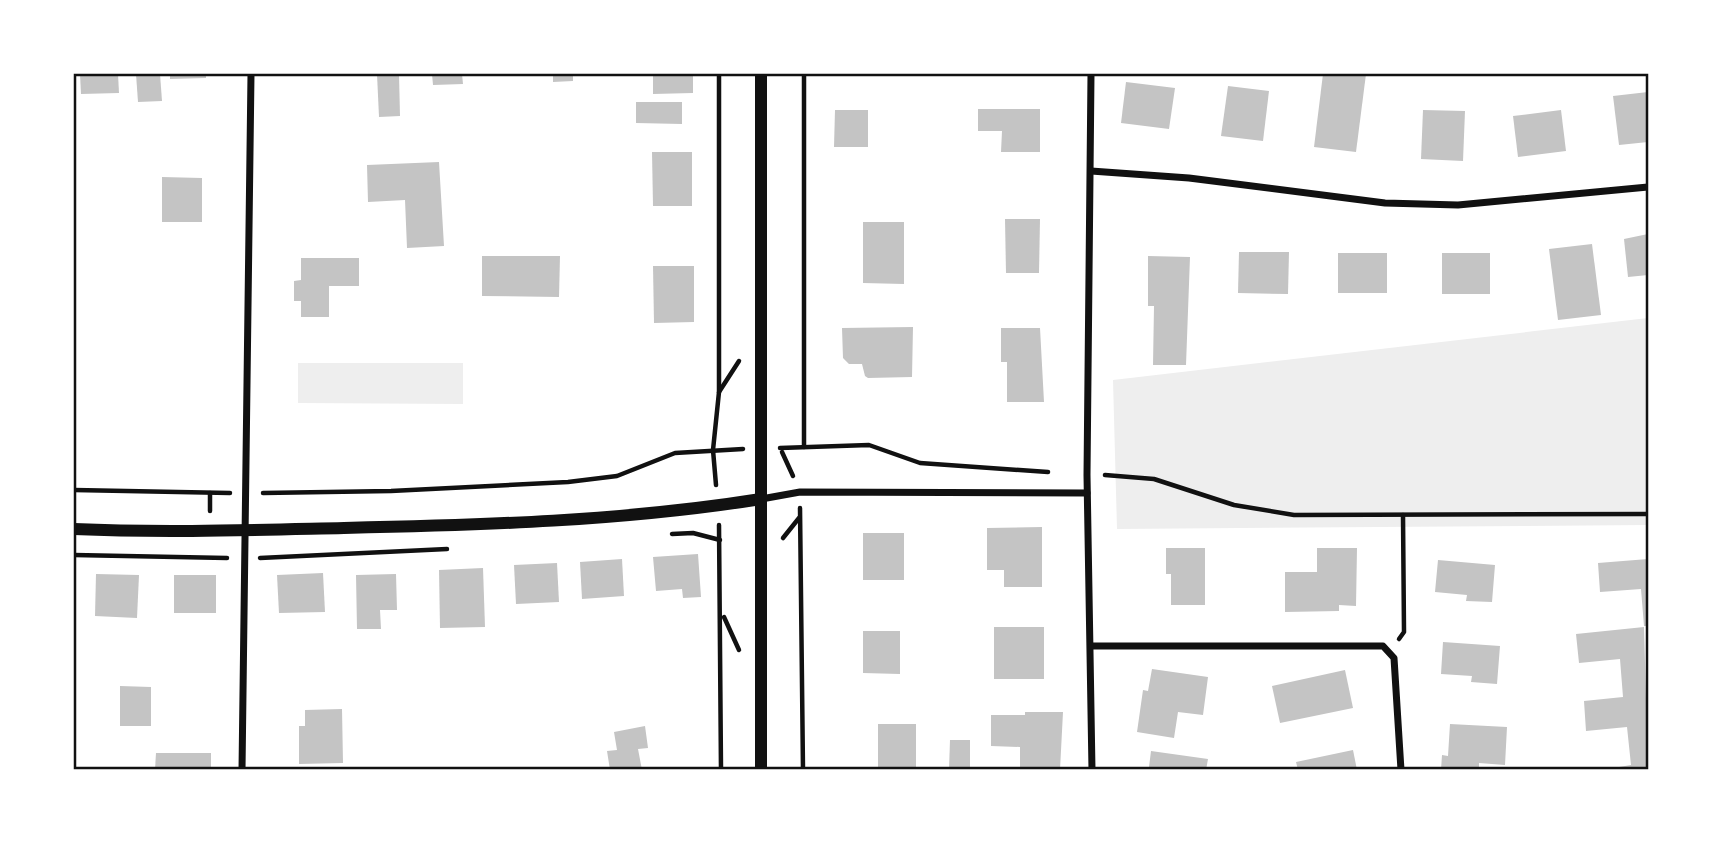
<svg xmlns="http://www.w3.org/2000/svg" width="1722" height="843" font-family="'Archivo Narrow',sans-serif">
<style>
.green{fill:#eee}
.building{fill:#c4c4c4}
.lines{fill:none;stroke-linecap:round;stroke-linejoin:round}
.path{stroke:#111;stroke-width:4.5}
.minor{stroke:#111;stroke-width:7}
.tertiary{stroke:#111;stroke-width:12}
.neatline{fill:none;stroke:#111;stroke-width:2.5}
</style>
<rect width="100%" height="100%" fill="#fff"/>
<g class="green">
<polygon points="1648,318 1648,525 1117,529 1113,380"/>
<polygon points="298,363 463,363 463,404 298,403"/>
</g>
<g class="building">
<polygon points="80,74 118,74 119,93 81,94"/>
<polygon points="136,74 160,74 162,101 138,102"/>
<polygon points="170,74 206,74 206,78 170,79"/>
<polygon points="377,74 399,74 400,116 379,117"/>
<polygon points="432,74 462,74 463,84 433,85"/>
<polygon points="553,74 573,74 573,81 553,82"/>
<polygon points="653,74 693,74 693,93 653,94"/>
<polygon points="1323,74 1366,74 1356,152 1314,147"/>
<polygon points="1126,82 1175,88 1169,129 1121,123"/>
<polygon points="1228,86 1269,91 1263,141 1221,136"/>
<polygon points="1648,92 1648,142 1619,145 1613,96"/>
<polygon points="636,102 682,102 682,124 636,123"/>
<polygon points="978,109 1040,109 1040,152 1001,152 1002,131 978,131"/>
<polygon points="835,110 868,110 868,147 834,147"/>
<polygon points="1423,110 1465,111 1463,161 1421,159"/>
<polygon points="1561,110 1566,151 1518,157 1513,116"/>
<polygon points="652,152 692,152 692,206 653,206"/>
<polygon points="439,162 444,246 407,248 405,200 368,202 367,165"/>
<polygon points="162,177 202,178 202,222 162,222"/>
<polygon points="1005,219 1040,219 1039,273 1006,273"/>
<polygon points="863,222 904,222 904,284 863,283"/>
<polygon points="1648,234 1648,275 1628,277 1624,239"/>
<polygon points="1592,244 1601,315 1558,320 1549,249"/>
<polygon points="1239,252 1289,252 1288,294 1238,293"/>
<rect x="1338" y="253" width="49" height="40"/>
<rect x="1442" y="253" width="48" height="41"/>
<polygon points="482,256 560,256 559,297 482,296"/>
<polygon points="1148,256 1190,257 1186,365 1153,365 1154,306 1148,306"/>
<polygon points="301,258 359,258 359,286 329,286 329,317 301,317 301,301 294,301 294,281 301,280"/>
<polygon points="653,266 694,266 694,322 654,323"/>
<polygon points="913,327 912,377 868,378 865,376 862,364 849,364 843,358 842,328"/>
<polygon points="1001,328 1040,328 1044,402 1007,402 1007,362 1001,362"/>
<polygon points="1042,527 1042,587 1004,587 1004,570 987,570 987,528"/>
<rect x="863" y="533" width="41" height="47"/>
<polygon points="1166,548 1205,548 1205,605 1171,605 1171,574 1166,574"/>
<polygon points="1317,548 1357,548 1356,606 1339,605 1339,611 1285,612 1285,572 1317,572"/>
<polygon points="698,554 701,597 683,598 682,589 656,591 653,557"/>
<polygon points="622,559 624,596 582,599 580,562"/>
<polygon points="1648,559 1648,626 1644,626 1641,589 1600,592 1598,563"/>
<polygon points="1438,560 1495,565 1492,602 1466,601 1467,595 1435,592"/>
<polygon points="557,563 559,602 516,604 514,565"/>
<polygon points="483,568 485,627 440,628 439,570"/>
<polygon points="323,573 325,612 279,613 277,575"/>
<polygon points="96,574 139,575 137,618 95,616"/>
<polygon points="396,574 397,610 380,610 381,629 357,629 356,575"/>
<rect x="174" y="575" width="42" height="38"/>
<rect x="994" y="627" width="50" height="52"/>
<polygon points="1644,627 1648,770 1601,770 1631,765 1627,727 1586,731 1584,701 1623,697 1620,659 1579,663 1576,634"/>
<polygon points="863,631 900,631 900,674 863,673"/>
<polygon points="1443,642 1500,646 1497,684 1471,682 1472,676 1441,674"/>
<polygon points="1152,669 1208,677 1203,715 1178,712 1174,738 1137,732 1143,690 1148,691"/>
<polygon points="1345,670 1353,708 1280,723 1272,686"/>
<polygon points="120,686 151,687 151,726 120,726"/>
<polygon points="342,709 343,763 299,764 299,726 305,726 305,710"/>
<polygon points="1025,712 1063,712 1060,770 1020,770 1020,747 991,746 991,715 1025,715"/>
<rect x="878" y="724" width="38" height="46"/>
<polygon points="1450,724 1507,727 1505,765 1479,763 1479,770 1441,770 1442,755 1448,756"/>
<polygon points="645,726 648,748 638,749 642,770 610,770 607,751 617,750 614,732"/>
<polygon points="950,740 970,740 970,770 949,770"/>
<polygon points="1353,750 1357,770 1298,770 1296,762"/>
<polygon points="1151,751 1208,759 1206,770 1143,770 1143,767 1149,767"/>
<polygon points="156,753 211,753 211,770 155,770"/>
</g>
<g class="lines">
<g class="path">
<polyline points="804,74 804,447"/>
<polyline points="719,392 739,361"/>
<polyline points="780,448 869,445 920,463 1048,472"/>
<polyline points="782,452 793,476"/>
<polyline points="1105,475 1154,479 1234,505 1294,515 1648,514"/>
<polyline points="716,485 713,450 719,392 719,74"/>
<polyline points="74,490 230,493"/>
<polyline points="210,493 210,511"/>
<polyline points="263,493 391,491 568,482 617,476 675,453 743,449"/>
<polyline points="800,508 803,770"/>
<polyline points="719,525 721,770"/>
<polyline points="672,534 693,533 720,540"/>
<polyline points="783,538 799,518"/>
<polyline points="74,555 227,558"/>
<polyline points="260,558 447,549"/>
<polyline points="724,617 739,650"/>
<polyline points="1399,639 1404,632 1403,515"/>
</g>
<g class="minor">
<polyline points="1091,74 1087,475 1092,770"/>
<polyline points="1091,171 1189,178 1385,203 1458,205 1648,187"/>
<polyline points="761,499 800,492 1087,493"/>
<polyline points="1092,646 1383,646 1394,658 1401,770"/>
<polyline points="242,770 251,74"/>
</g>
<g class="tertiary">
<path d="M74,529C163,533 254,530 344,528C483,525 624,521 761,499"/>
<polyline points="761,770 761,74"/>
</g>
</g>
<rect width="1722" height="843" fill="none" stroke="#ffffff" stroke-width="150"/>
<rect x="75" y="75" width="1572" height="693" class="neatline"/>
</svg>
